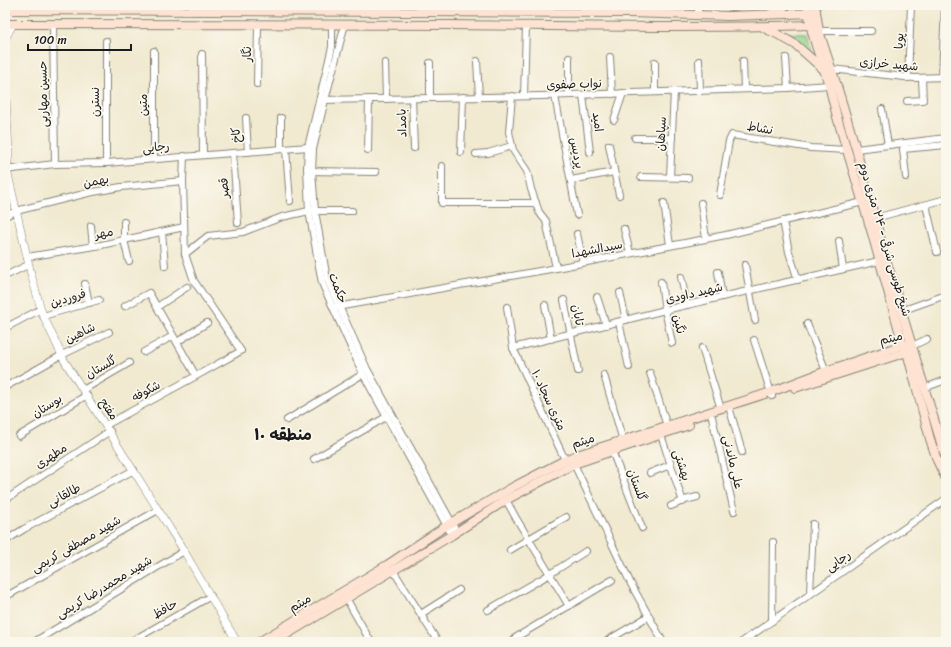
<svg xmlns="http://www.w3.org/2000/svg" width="951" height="647" font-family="Sriracha,'Playpen Sans Arabic',sans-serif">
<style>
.grass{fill:#98d88f;stroke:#5a7a56}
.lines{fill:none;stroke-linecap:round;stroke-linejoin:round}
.minor-casing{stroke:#868376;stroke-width:8}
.tertiary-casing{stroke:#868376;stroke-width:8}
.secondary-casing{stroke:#868376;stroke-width:10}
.minor{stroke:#fff;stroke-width:6}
.tertiary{stroke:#fff;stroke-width:7}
.secondary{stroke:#fee3d2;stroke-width:8}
.labels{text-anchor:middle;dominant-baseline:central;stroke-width:3.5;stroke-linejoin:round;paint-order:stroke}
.street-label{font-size:12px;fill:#1c1c1c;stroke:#fbf7ec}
.district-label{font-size:16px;font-weight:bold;fill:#1c1c1c;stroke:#fbf7ec}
</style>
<rect width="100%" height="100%" fill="#fbf7ec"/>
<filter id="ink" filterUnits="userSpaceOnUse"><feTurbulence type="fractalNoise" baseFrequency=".025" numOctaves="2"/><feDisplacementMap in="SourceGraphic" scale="8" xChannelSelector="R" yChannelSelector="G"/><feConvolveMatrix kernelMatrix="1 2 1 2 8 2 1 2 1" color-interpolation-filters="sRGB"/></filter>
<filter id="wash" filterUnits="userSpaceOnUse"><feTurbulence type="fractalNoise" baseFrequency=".012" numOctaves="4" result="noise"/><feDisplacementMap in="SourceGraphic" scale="16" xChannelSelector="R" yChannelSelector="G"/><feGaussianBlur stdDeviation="0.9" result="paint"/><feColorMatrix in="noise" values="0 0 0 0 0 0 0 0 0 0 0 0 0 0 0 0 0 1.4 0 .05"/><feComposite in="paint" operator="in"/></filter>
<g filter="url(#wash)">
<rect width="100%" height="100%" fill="#f1ead1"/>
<polygon class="grass" points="782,33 807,34 813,54"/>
</g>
<g filter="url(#ink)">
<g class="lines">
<g class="minor-casing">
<g id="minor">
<polyline points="241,11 241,5"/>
<polyline points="595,13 595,5"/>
<polyline points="698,15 698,5"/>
<polyline points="53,24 55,164"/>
<polyline points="332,24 332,47 308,147 307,168 309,211 322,283 363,374 452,535"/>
<polyline points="345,24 325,100 313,149 312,171 315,211 327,279 367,369 457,532"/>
<polyline points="819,31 871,31"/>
<polyline points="202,54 203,155"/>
<polyline points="610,57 612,94"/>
<polyline points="786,58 788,88"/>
<polyline points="477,61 479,97"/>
<polyline points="699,61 700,91"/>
<polyline points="743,61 744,89"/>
<polyline points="385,63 386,99"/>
<polyline points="831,69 914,78 946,77"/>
<polyline points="942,77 945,5"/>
<polyline points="908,78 911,5"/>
<polyline points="257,84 258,24"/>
<polyline points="655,92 655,62"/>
<polyline points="569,95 569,58"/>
<polyline points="583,95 590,152"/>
<polyline points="512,96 509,132 513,150 527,171 531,189 539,212 546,221 556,268"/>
<polyline points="524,96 526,26"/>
<polyline points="555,96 577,215"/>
<polyline points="412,98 414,148"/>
<polyline points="430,98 430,63"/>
<polyline points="321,100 542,96 788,88 829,85"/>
<polyline points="907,101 923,100 922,78"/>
<polyline points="882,109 888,145"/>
<polyline points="246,118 248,152"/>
<polyline points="614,120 623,93"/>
<polyline points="635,138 672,138"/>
<polyline points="609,145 619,195"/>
<polyline points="281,149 281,118"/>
<polyline points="286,149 290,201"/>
<polyline points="856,149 946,138"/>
<polyline points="368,150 369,99"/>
<polyline points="461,152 463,97"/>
<polyline points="233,153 238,223"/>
<polyline points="476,154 488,153 512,146"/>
<polyline points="154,158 154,51"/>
<polyline points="106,163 106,41"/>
<polyline points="442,166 442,203 536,203"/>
<polyline points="5,170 55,164 106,163 308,147"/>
<polyline points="308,171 376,172"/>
<polyline points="641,177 688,178"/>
<polyline points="670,177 674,91"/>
<polyline points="906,177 903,149 946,145"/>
<polyline points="571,180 614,172"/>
<polyline points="720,195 729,141 732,135 811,148 847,150"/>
<polyline points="664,203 670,245"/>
<polyline points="701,203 706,239"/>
<polyline points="926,205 937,252"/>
<polyline points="5,216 16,211 88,193 121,187 183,181"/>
<polyline points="875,218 946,199"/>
<polyline points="783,221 789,252 798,280"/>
<polyline points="124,222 124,240 129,261"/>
<polyline points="91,226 93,246"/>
<polyline points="624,229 630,253"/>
<polyline points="162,232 165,266"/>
<polyline points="577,234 583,262"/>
<polyline points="839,241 843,269"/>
<polyline points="185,254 208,236 243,232 282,217 309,211 352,211"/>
<polyline points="27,257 101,245 184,227"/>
<polyline points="745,265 755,320"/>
<polyline points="718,272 722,297"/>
<polyline points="5,276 28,265"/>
<polyline points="681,277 687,305"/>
<polyline points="661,282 665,310 672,343"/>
<polyline points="85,284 89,303"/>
<polyline points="620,293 626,320"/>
<polyline points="597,297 606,325"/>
<polyline points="564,300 578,371"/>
<polyline points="545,305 551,339"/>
<polyline points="125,306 149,293 196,376"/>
<polyline points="157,307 187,287"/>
<polyline points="337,307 556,268 726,235 863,202"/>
<polyline points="507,307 513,348 565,460"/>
<polyline points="901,311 946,295"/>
<polyline points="43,316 99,300"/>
<polyline points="619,322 629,367"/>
<polyline points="807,324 826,371"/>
<polyline points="5,328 41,309"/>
<polyline points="754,340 772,396"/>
<polyline points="177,342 207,323"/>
<polyline points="912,346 927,339"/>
<polyline points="513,348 665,310 879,261"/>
<polyline points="702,348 721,409"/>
<polyline points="144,352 173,336"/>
<polyline points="650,373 667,426"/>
<polyline points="604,375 623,441"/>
<polyline points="5,387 62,355 109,332"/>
<polyline points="924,388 946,380"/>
<polyline points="83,390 129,363"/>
<polyline points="730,410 742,452"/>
<polyline points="712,417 734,511"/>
<polyline points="287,420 363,374"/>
<polyline points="106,425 196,376 241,351 194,281 185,254 183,181 184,156"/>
<polyline points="661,435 683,502"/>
<polyline points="19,436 87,395"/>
<polyline points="612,451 642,528"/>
<polyline points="314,459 386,417"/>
<polyline points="574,464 631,584 663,642"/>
<polyline points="650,473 670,465"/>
<polyline points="5,500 110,431"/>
<polyline points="506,500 516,518 569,606"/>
<polyline points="671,506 685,500 697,497"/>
<polyline points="5,541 24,529 134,470"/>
<polyline points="510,550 566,517"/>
<polyline points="393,570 438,642"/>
<polyline points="810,594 813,524"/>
<polyline points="5,597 158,510"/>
<polyline points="346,598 371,642"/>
<polyline points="488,610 550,574 586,551"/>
<polyline points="421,614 459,590"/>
<polyline points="772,621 773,542"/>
<polyline points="515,638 612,580"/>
<polyline points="34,642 184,551"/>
<polyline points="130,642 211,596"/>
<polyline points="605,642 649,616"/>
<polyline points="742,642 946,499"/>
</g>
</g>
<g class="tertiary-casing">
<g id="tertiary">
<polyline points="5,39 13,24"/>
<polyline points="5,80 9,152 7,170 5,167"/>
<polyline points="7,170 31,274 42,313 64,360 184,551 237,642"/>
</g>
</g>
<g class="secondary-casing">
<g id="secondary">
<polyline points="807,5 812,32 816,46 829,85 837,117 871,230 903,345 907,352 930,439 937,460 946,479"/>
<polyline points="815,5 819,31 837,86 856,149 886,259 944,453 946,456"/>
<polyline points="5,10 630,13 728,16 816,13"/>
<polyline points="770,14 787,5"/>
<path d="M5,24C153,24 302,24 450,25C570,26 691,29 811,25L817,23"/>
<polyline points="764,28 777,34 796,45 823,69"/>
<polyline points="795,388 907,352 912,346"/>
<polyline points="259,642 387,565 446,526 513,487 565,460 577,455 771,392 826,371 903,345 912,346"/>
<polyline points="274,642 452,535 506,500 574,464 689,425"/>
</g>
</g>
<use href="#minor" class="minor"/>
<use href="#tertiary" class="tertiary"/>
<use href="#secondary" class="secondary"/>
</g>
</g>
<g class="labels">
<g class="street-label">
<text transform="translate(899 41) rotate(-88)">پویا</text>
<text transform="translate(247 54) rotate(-89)">نگار</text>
<text transform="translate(889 64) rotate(5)">شهید خرازی</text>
<text transform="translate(574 84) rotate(-2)">نواب صفوی</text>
<text transform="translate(43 94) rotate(-91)">حسین مهاربی</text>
<text transform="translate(95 102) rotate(-90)">نسترن</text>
<text transform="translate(143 105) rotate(-90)">متین</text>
<text transform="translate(598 122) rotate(83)">امید</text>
<text transform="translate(402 123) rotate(-92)">بامداد</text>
<text transform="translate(760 128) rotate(10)">نشاط</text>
<text transform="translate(661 134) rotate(-87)">سپاهان</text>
<text transform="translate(236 135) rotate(-94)">کاخ</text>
<text transform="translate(156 147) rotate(-5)">رجایی</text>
<text transform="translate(577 153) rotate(79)">پردیس</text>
<text transform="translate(96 181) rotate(-11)">بهمن</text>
<text transform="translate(224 188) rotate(-93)">قصر</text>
<text transform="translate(104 233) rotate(-11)">مهر</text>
<text transform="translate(885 239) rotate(74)">شیخ طوسی شرقی - ۲۴ متری دوم</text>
<text transform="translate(597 249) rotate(-11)">سیدالشهدا</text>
<text transform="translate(338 288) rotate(69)">حکمت</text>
<text transform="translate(694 293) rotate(-13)">شهید داودی</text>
<text transform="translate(68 298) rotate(-16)">فروردین</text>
<text transform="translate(578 315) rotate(79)">تابان</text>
<text transform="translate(679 324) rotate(77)">نگین</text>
<text transform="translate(80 333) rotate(-26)">شاهین</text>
<text transform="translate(891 338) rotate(-13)">میثم</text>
<text transform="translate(101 367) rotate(-30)">گلستان</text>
<text transform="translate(146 391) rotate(-28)">شکوفه</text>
<text transform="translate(549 400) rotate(65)">۱۰ متری سجاد</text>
<text transform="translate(47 406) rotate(-32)">بوستان</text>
<text transform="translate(109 409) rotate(57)">مفتح</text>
<text transform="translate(583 441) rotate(-19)">میثم</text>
<text transform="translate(51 456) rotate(-33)">مطهری</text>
<text transform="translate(733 462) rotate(77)">علی ماندنی</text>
<text transform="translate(682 465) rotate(72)">بهشتی</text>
<text transform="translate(637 485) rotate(69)">گلستان</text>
<text transform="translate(64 495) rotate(-28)">طالقانی</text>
<text transform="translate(76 544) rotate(-30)">شهید مصطفی کریمی</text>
<text transform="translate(838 561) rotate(-35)">رجایی</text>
<text transform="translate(104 587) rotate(-31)">شهید محمدرضا کریمی</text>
<text transform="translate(300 603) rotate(-31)">میثم</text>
<text transform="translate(165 609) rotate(-30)">حافظ</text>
</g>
<g class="district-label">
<text x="283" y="434">منطقه ۱۰</text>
</g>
</g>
<rect width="951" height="647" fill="none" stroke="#fbf7ec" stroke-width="20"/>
<path d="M28 44v6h103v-6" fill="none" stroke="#1c1c1c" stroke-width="2"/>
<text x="34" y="44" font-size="12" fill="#1c1c1c" stroke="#fbf7ec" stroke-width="3" paint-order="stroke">100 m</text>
</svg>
